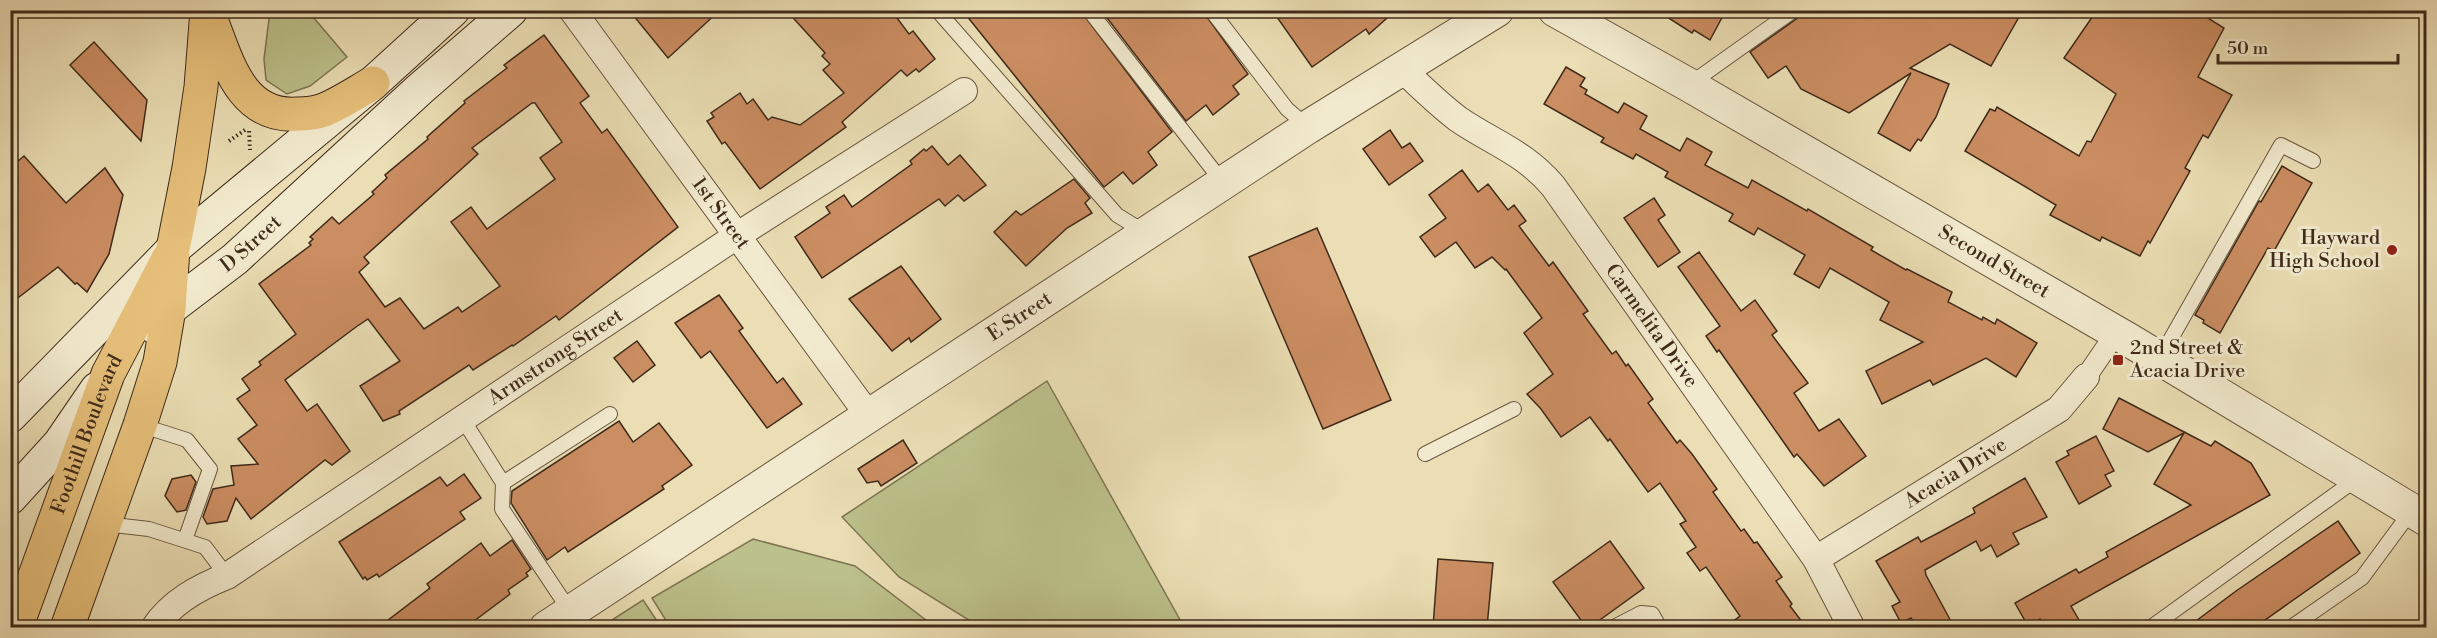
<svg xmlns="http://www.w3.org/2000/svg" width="2437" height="638" font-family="'Libre Bodoni',serif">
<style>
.green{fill:#bcc08a;stroke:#7e7552;stroke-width:1.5}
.building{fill:#cb8d62;stroke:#3f2a1a;stroke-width:1.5;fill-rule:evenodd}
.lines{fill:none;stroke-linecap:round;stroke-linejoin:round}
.service-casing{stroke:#6a5740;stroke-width:16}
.pedestrian-casing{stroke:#6a5740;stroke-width:22}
.minor-casing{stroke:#6a5740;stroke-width:28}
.tertiary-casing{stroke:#6a5740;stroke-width:35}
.secondary-casing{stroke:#3f2a1a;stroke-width:35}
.primary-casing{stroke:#3f2a1a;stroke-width:35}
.path{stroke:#3f2a1a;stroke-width:4;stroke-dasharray:1.5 3;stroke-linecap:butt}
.service{stroke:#f2eace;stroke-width:14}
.pedestrian{stroke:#f2eace;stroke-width:20}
.minor{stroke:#f2eace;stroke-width:26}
.tertiary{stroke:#f2eace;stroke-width:33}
.secondary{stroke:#f2eace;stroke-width:33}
.primary{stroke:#e6bf7a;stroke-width:33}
.poi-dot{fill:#8f2418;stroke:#f2eace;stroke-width:2}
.labels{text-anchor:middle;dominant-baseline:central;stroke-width:6;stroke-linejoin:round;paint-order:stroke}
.street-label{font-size:20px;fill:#3f2a1a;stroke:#f2eace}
.poi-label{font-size:20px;fill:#3f2a1a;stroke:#f2eace;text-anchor:end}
</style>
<rect width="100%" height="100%" fill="#ebdeb4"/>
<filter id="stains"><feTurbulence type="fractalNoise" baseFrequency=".00333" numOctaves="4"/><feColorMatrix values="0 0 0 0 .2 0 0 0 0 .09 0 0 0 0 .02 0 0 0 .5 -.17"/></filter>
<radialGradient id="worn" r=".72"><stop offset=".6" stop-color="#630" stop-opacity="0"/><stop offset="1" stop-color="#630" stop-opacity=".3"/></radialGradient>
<g class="green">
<polygon points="270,11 308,11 347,57 310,86 287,94 266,80 264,59"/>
<polygon points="1047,381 1184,627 980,627 899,577 842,517"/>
<polygon points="753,539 855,566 935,627 670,627 652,598"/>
<polygon points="643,600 661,627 601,627"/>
</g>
<g class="building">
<polygon points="629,10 720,10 668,58"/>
<polygon points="786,10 891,10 909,34 913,31 935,59 919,72 916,69 907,76 901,70 842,122 846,127 760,189 725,142 722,144 707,121 714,117 711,113 740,93 747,104 753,99 768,120 772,117 800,125 844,93 823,70 830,64 822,56 825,53"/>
<polygon points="962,10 1080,10 1172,132 1148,152 1157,165 1133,184 1123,172 1104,187"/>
<polygon points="1101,10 1202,10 1248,74 1233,86 1239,94 1213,115 1206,105 1186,121"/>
<polygon points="1272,10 1396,10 1369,34 1366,29 1312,67"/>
<polygon points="1656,10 1726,10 1710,40 1694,30 1692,33"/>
<polygon points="1805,10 2023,10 1991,66 1950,44 1910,68 1949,84 1936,117 1921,141 1918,139 1910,151 1878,133 1911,73 1849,113 1801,89 1786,66 1768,78 1750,52 1799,17"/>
<polygon points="2097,10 2195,10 2224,28 2198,77 2232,95 2208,138 2203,135 2185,168 2190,171 2150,243 2148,241 2140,256 2102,237 2100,241 2050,215 2056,205 1965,151 1990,109 1995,111 1997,107 2079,156 2087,141 2091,142 2116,94 2064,58"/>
<path d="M544,35L589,96L580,103L602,133L607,129L678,227L559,320L556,316L513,346L512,345L473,370L469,365L399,411L400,414L383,421L360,386L400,361L368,319L356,327L285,380L307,411L317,404L350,451L332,465L325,460L251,519L236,498L227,521L207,524L203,517L213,489L234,485L231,466L258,464L238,439L257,425L237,399L250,390L242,379L261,365L259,362L296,334L259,284L311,245L309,243L313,239L310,237L332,217L339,224L374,194L372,192L387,178L385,175L428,139L427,137L465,103L464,101L507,68L504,65ZM532,103H535L562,142L540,158L555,179L487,229L471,207L451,222L500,286L462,312L458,307L424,329L400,298L385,307L359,272L369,263L364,257L478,154L472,148Z"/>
<polygon points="94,42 147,100 141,141 70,65"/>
<polygon points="1566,67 1585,78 1580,86 1587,90 1585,94 1618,113 1624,103 1647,116 1640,129 1680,151 1687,138 1712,152 1705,165 1748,188 1752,180 1807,211 1808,209 1873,247 1871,250 1906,270 1907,269 1952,292 1948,302 1982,320 1983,317 1995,324 1997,319 2037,343 2016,377 1986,358 1933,385 1930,380 1882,404 1866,371 1923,342 1880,320 1889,302 1830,268 1819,288 1794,274 1805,255 1758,228 1754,235 1729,221 1733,214 1665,177 1668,172 1636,154 1633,159 1601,142 1604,138 1544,104"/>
<polygon points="1390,130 1402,148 1410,143 1423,161 1389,185 1363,149"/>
<polygon points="932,146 948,165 960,155 986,185 964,201 958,195 945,206 939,199 822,278 795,237 830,213 826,207 844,195 852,207 912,164 910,161 924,149 926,151"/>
<polygon points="24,156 66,203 105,168 123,195 109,254 87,292 77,283 75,284 58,267 10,304 10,168"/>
<polygon points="2282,166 2312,183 2274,251 2268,248 2220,333 2203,323 2204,320 2195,315 2259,201 2261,202"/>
<polygon points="1462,170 1478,192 1488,184 1508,210 1514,205 1526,221 1519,226 1549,266 1553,262 1588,311 1583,314 1612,354 1616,351 1626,366 1628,364 1653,399 1648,403 1677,443 1680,440 1692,454 1717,489 1713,492 1741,531 1744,529 1754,543 1757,542 1782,577 1776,581 1792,604 1790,606 1806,627 1725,627 1740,616 1706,567 1700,571 1687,553 1696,547 1680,524 1686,521 1660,483 1648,492 1610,439 1608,441 1590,417 1561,437 1541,409 1527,394 1553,374 1524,333 1542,318 1506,269 1505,270 1492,257 1475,268 1456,242 1435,257 1420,237 1446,218 1429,195"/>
<polygon points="1074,179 1090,198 1085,203 1092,213 1067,228 1026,266 994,232 1016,211 1021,215"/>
<polygon points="1654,198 1665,215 1658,220 1680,252 1658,267 1624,218"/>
<polygon points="1317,228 1391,400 1323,429 1249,257"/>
<polygon points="1699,252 1741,311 1755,300 1777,331 1772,335 1808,383 1794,393 1819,431 1839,419 1866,456 1824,486 1797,454 1794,457 1719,350 1717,352 1706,336 1720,326 1678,267"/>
<polygon points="901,266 941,319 911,342 909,338 892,351 849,299"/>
<polygon points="719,295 743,328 739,331 777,383 783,378 802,404 767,428 710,351 701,358 675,323"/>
<polygon points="637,341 655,365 633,382 614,358"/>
<polygon points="2119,398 2211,446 2215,441 2251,463 2270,495 2071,606 2083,627 2045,627 2040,619 2028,626 2015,603 2076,569 2079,573 2108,557 2106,552 2191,505 2154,484 2184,433 2148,452 2103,429"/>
<polygon points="619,421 633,442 659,423 692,465 662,486 664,489 568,552 565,547 547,560 511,503 512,491"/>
<polygon points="2096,436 2114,471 2105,475 2111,486 2079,504 2056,462 2069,455 2067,451"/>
<polygon points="903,440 917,463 881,486 878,481 867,483 858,469"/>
<polygon points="464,474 481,498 460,512 465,519 379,577 377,574 367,580 365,577 363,579 339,542 440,477 447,486"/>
<polygon points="191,475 196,482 186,510 177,512 165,496 172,479"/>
<polygon points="2025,478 2047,517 2013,533 2019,544 1997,557 1991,545 1981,551 1976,541 1925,570 1926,575 1954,627 1916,627 1911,618 1901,623 1892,606 1900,602 1876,561 1918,537 1921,542 1940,532 1975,513 1973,508"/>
<polygon points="2338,521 2360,553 2255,627 2188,627 2236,591"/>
<polygon points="512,540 531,569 526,573 528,576 508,590 510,594 466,627 379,627 430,588 427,584 481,543 490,556"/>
<polygon points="1610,541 1644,588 1590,627 1586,627 1553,582"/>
<polygon points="1438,559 1493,563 1487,627 1433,627"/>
</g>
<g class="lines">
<g class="service-casing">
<g id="service">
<polyline points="937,10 1117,215 1146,233"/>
<polyline points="1089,10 1224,184"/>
<polyline points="1211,10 1287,109 1308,127"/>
<polyline points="1690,84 1794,10"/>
<polyline points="2160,358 2281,145 2313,161"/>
<polyline points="462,418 503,483 502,509 570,611"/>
<polyline points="140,425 187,440 210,469 185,540"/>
<polyline points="1425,454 1514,409"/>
<polyline points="503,483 610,414"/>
<polyline points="105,524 149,529 205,547 227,576"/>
<polyline points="1612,628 1641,613 1652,614 1660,628"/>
<polyline points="2150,628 2358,478"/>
<polyline points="2290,628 2362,578 2412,510"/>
</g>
</g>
<g class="pedestrian-casing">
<polyline id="pedestrian" points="2086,377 2116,333"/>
</g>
<g class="minor-casing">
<g id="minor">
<path id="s1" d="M572,10L869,416"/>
<path id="s2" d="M1402,69C1420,86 1438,104 1458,119C1493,143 1524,152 1553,186L1816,559L1852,628"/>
<path id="s3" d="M1816,559L2059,409L2086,377"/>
<path id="s4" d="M154,628C171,602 199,587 227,576L738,235L964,91"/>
</g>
</g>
<g class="tertiary-casing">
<g id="tertiary">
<path id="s5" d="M1555,10L1689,85L2129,340L2426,519"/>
<path id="s6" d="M546,628L1308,127L1497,10"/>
</g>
</g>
<g class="secondary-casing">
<g id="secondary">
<path id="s7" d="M153,326L169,309L235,259L420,89L511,10"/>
<polyline points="10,416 173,249 373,83 453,10"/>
<polyline points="10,498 60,443 97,389"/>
</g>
</g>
<g class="primary-casing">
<g id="primary">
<path d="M210,17C227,60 240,118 297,114C306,114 316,113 324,110C341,103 357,92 373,83"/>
<path id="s8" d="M16,628L108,374L168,259"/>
<polyline points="67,628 140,425 160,362 169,309 173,249 189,168 201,87 207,10"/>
</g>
</g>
<g class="path">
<polyline points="249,131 250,150"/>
<polyline points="229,141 245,130"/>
</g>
<use href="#service" class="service"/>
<use href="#pedestrian" class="pedestrian"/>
<use href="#minor" class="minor"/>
<use href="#tertiary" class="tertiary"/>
<use href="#secondary" class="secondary"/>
<use href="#primary" class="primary"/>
</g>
<g class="poi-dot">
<circle cx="2392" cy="250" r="6"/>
<rect x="2112" y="354" width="12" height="12" rx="3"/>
</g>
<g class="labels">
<g class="street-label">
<text stroke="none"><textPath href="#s1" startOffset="252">1st Street</textPath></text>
<text stroke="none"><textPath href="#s7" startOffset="128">D Street</textPath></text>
<text stroke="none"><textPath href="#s5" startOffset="506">Second Street</textPath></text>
<text stroke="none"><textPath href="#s6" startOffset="567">E Street</textPath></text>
<text stroke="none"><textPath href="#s2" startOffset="363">Carmelita Drive</textPath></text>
<text stroke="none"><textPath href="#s4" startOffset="486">Armstrong Street</textPath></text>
<text stroke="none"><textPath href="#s8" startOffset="206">Foothill Boulevard</textPath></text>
<text stroke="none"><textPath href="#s3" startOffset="164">Acacia Drive</textPath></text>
</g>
<g class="poi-label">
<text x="2380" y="238">Hayward<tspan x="2380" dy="23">High School</tspan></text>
<text x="2130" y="348" text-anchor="start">2nd Street &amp;<tspan x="2130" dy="23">Acacia Drive</tspan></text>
</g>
</g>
<rect width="2437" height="638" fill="none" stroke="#ebdeb4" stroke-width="36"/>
<rect x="12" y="12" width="2413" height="614" fill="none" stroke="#3f2a1a" stroke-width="3"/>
<rect x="18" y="18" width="2401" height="602" fill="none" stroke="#3f2a1a" stroke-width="1.5"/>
<path d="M2218 54v9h180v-9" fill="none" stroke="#3f2a1a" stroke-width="3"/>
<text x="2227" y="54" font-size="18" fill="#3f2a1a" stroke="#f2eace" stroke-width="4.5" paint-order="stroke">50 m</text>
<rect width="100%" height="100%" filter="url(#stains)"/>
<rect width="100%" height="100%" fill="url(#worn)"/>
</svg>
